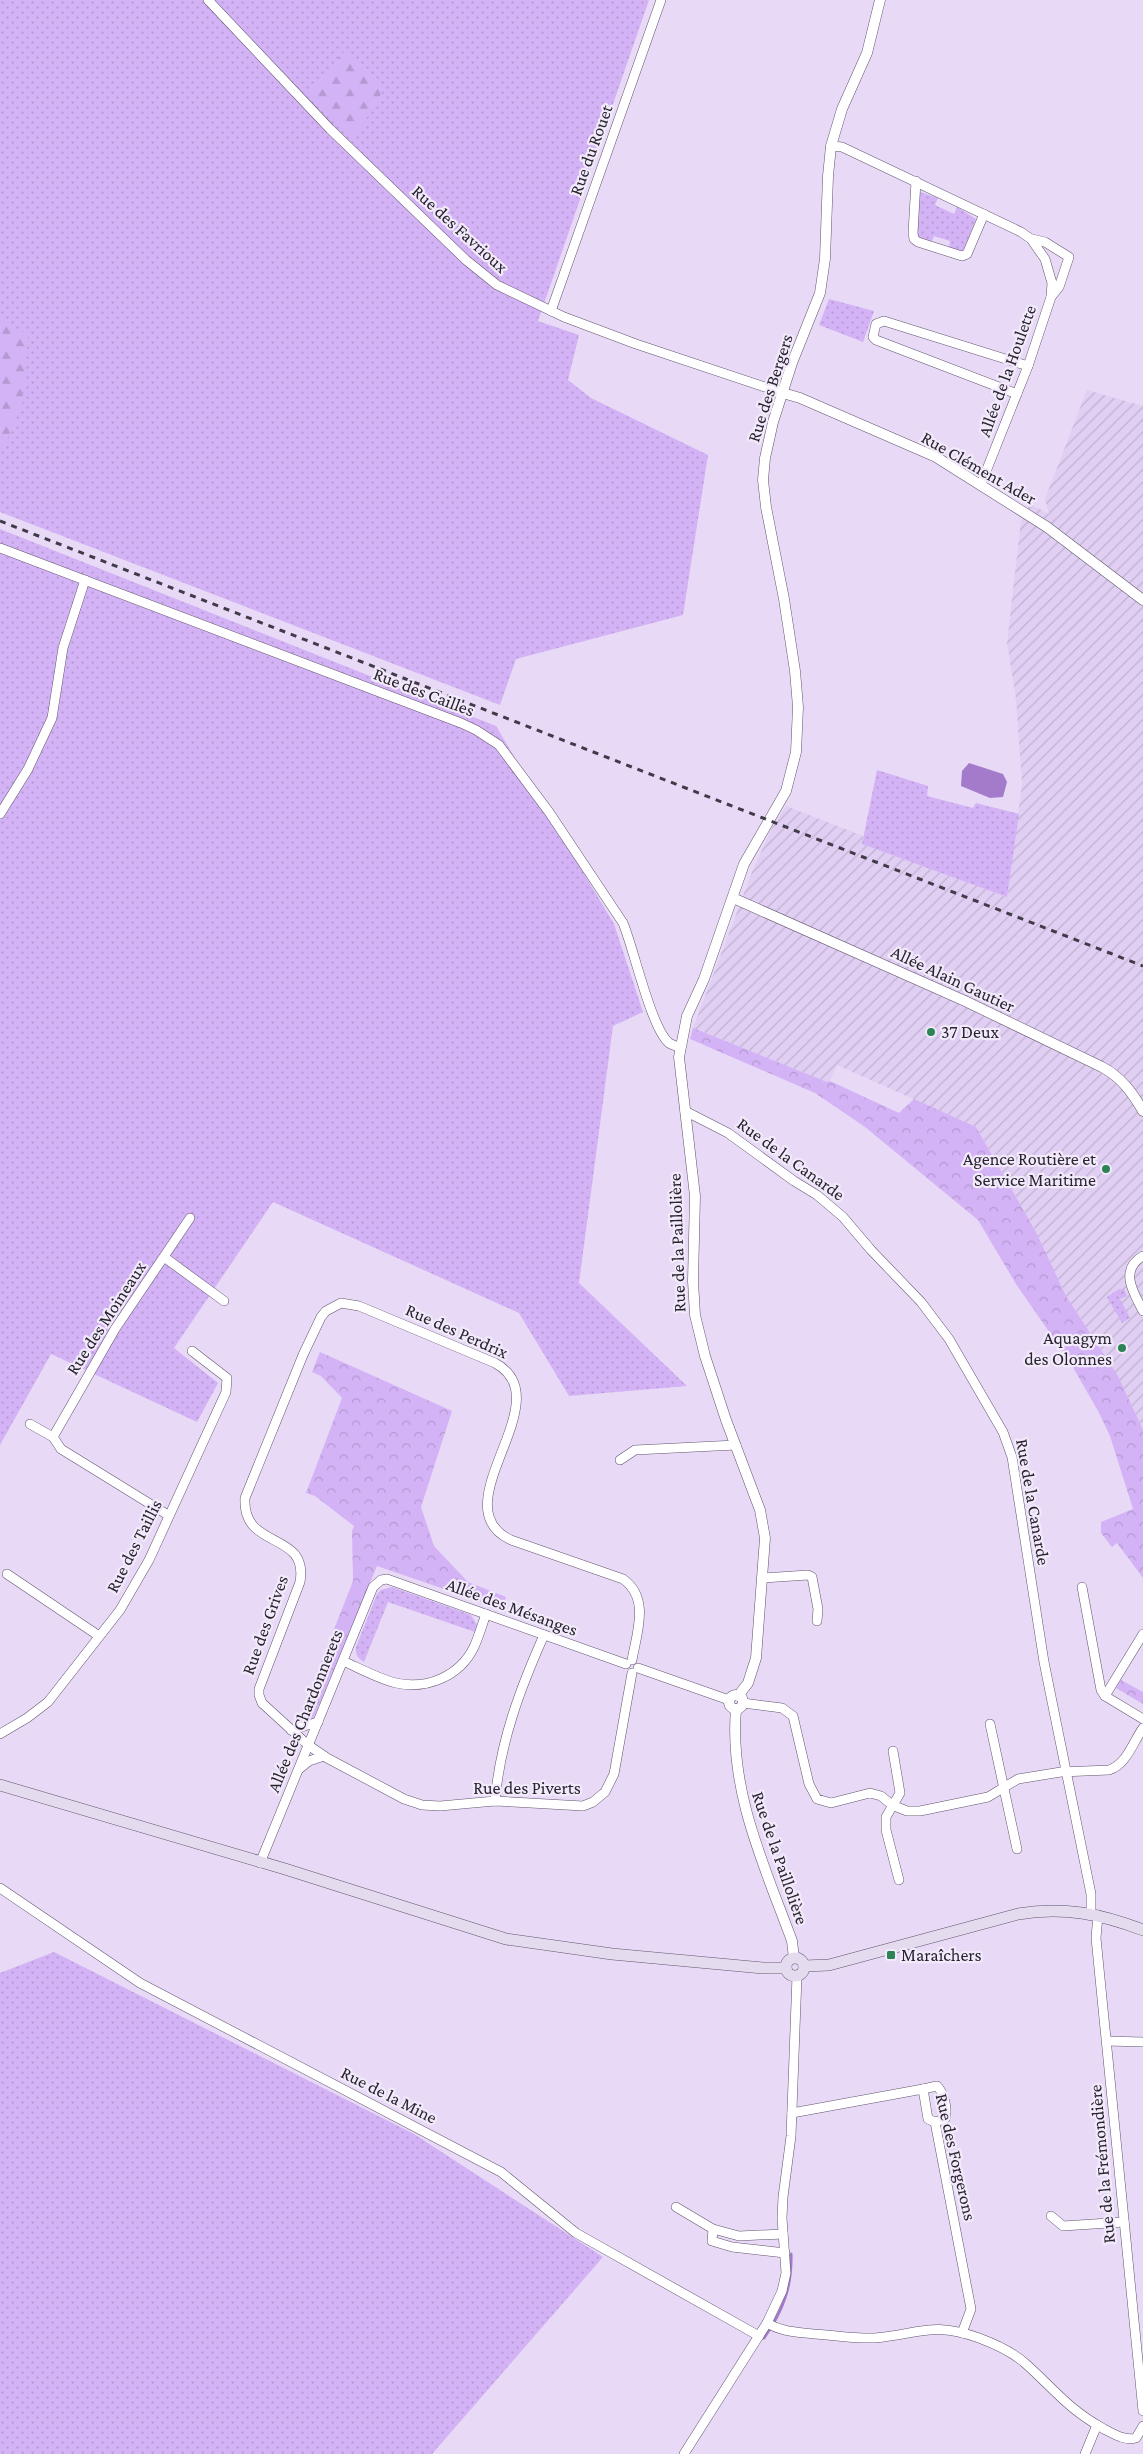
<svg xmlns="http://www.w3.org/2000/svg" width="1143" height="2454" font-family="'Crimson Pro',serif">
<style>
.industrial{fill:url(#industrial-furrows)}
.grass{fill:url(#grass-dots)}
.forest{fill:url(#forest-firs)}
.park{fill:url(#park-crowns)}
.water{fill:#a47bcb}
.lines{fill:none;stroke-linecap:round;stroke-linejoin:round}
.stream{stroke:#a47bcb;stroke-width:3}
.minor-casing{stroke:#60546c;stroke-width:10}
.tertiary-casing{stroke:#60546c;stroke-width:11}
.secondary-casing{stroke:#60546c;stroke-width:12}
.minor{stroke:#fff;stroke-width:9}
.tertiary{stroke:#fff;stroke-width:10}
.secondary{stroke:#e5dbee;stroke-width:11}
.rail{stroke:#413b49;stroke-width:3;stroke-dasharray:6 6;stroke-linecap:butt}
.poi-dot{fill:#2c8356;stroke:#f2eafb;stroke-width:2}
.labels{text-anchor:middle;dominant-baseline:central;stroke-width:4.5;stroke-linejoin:round;paint-order:stroke}
.street-label{font-size:18px;fill:#28232e;stroke:#f2eafb}
.poi-label{font-size:18px;fill:#28232e;stroke:#f2eafb;text-anchor:start}
</style>
<defs>
<pattern id="industrial-furrows" width="10" height="10" patternUnits="userSpaceOnUse" patternTransform="scale(1.25)"><rect width="10" height="10" fill="#e0cff3"/><path d="M-1 1l2-2M0 10L10 0M9 11l2-2" fill="none" stroke="#c0b1d1"/></pattern>
<pattern id="grass-dots" width="8" height="8" patternUnits="userSpaceOnUse" patternTransform="scale(1.25)"><rect width="8" height="8" fill="#d3b2f5"/><path d="M2 2h.1M6 6h.1" fill="none" stroke="#b599d2" stroke-width="1.8" stroke-linecap="round"/></pattern>
<pattern id="forest-firs" width="22" height="20" patternUnits="userSpaceOnUse" patternTransform="scale(1.25)"><rect width="22" height="20" fill="#d3b2f5"/><path d="M5 1l3.5 6h-7zM16 11l3.5 6h-7z" fill="#b599d2"/></pattern>
<pattern id="park-crowns" width="20" height="18" patternUnits="userSpaceOnUse" patternTransform="scale(1.25)"><rect width="20" height="18" fill="#d3b2f5"/><path d="M2 6a3 3 0 1 1 6 0M12 15a3 3 0 1 1 6 0" fill="none" stroke="#b599d2"/></pattern>
</defs>
<rect width="100%" height="100%" fill="#e8daf7"/>
<polygon class="industrial" points="1087,390 1143,406 1143,1430 1118,1377 1066,1296 1037,1234 976,1127 837,1065 830,1081 827,1082 693,1028 752,872 771,830 786,806 863,836 863,844 1007,897 1022,784 1016,699 1007,643 1021,520 1030,504 1049,514 1045,499"/>
<g class="grass">
<polygon points="0,0 649,0 538,321 579,335 568,380 591,398 708,455 683,615 516,659 500,705 0,512"/>
<polygon points="920,192 938,198 935,205 954,214 957,207 976,219 963,251 949,248 950,241 934,236 931,243 917,238 918,197"/>
<polygon points="829,299 874,311 863,342 819,325"/>
<polygon points="0,529 496,726 614,924 643,1012 613,1026 579,1283 687,1386 569,1396 519,1313 273,1202 174,1348 218,1383 197,1422 51,1354 0,1445"/>
<polygon points="877,770 928,786 927,796 973,808 976,803 1019,814 1007,897 862,844"/>
<polygon points="1119,1289 1124,1290 1127,1296 1120,1299 1130,1318 1122,1323 1107,1297"/>
<path d="M392,1587L471,1615L477,1625L475,1632L388,1602L364,1662C358,1658 355,1654 356,1647L377,1594L381,1590Z"/>
<polygon points="54,1952 414,2134 603,2257 432,2454 0,2454 0,1973"/>
</g>
<g class="forest">
<polygon points="342,52 380,81 384,89 356,136 349,137 309,97 310,92 324,79"/>
<polygon points="0,319 28,335 22,405 0,456"/>
</g>
<g class="park">
<polygon points="693,1028 827,1082 830,1081 899,1113 914,1099 976,1127 1037,1234 1066,1296 1118,1376 1143,1430 1143,1578 1117,1543 1112,1547 1101,1533 1101,1522 1133,1509 1110,1436 1098,1411 1070,1362 1016,1284 978,1220 865,1127 815,1093 690,1039"/>
<polygon points="320,1352 452,1411 421,1507 434,1546 468,1582 506,1597 502,1609 377,1566 313,1719 297,1724 353,1581 352,1531 354,1526 315,1496 306,1493 342,1398 321,1376 312,1372"/>
<polygon points="1121,1680 1143,1692 1143,1704 1116,1688"/>
</g>
<polygon class="water" points="969,763 1003,774 1007,782 1003,797 990,798 961,786 962,771"/>
<g class="lines">
<path class="stream" d="M764,2338C783,2311 792,2286 791,2254"/>
<g class="minor-casing">
<g id="minor">
<polyline points="208,0 330,129 466,260 497,285 564,317 636,344 783,393"/>
<polyline points="831,146 842,147 1021,232 1031,239 1045,259 1052,283 1051,297 1028,366 981,484"/>
<polyline points="916,181 913,233 914,239 918,242 962,256 967,254 984,214"/>
<polyline points="1032,239 1045,242 1069,257 1059,287 1051,297"/>
<polyline points="551,311 661,0"/>
<polyline points="1017,394 876,340 873,337 876,324 884,321 1028,366"/>
<path d="M0,548L461,723L476,730L499,745L549,812L623,923C634,949 651,1028 669,1043C672,1045 677,1046 680,1048"/>
<polyline points="0,814 28,769 52,718 63,648 85,580"/>
<polyline points="685,1111 728,1133 794,1181 817,1195 843,1217 871,1250 921,1302 949,1339 1003,1432 1012,1457 1044,1662 1091,1894 1091,1913"/>
<path d="M1143,1256C1119,1270 1133,1292 1143,1311"/>
<polyline points="164,1257 224,1301"/>
<polyline points="30,1424 53,1437 61,1449 168,1515"/>
<polyline points="53,1437 115,1329 190,1218"/>
<polyline points="620,1460 635,1450 736,1445"/>
<polyline points="7,1574 99,1636"/>
<polyline points="763,1578 808,1575 812,1577 818,1609 817,1621"/>
<polyline points="1082,1587 1101,1690 1105,1696 1143,1719"/>
<path d="M343,1661C359,1668 379,1679 396,1683C427,1690 460,1676 474,1647C479,1636 482,1625 486,1614"/>
<polyline points="638,1668 729,1700"/>
<path d="M632,1673L614,1774L605,1792L593,1802L583,1806L495,1801L440,1806L422,1805L404,1799L327,1758L308,1745L262,1703L259,1695V1689L300,1582C309,1530 242,1551 245,1498L303,1355L321,1317L326,1311L341,1303L359,1306L495,1363C564,1400 438,1506 511,1540L623,1579C650,1598 637,1632 632,1660"/>
<polyline points="1105,1696 1143,1634"/>
<path d="M743,1703L782,1708L793,1716L809,1784L817,1799L831,1803L870,1793L881,1796L892,1805L907,1811H920L988,1797L1018,1779L1061,1772L1109,1770C1127,1764 1133,1742 1143,1728"/>
<polyline points="990,1724 1017,1849"/>
<polyline points="291,1730 318,1722"/>
<polyline points="0,1734 27,1718 48,1702 120,1610 149,1560 226,1392 227,1378 192,1351"/>
<polyline points="893,1751 900,1793 886,1817 886,1830 899,1880"/>
<polyline points="299,1769 309,1761 324,1756"/>
<path d="M495,1801C500,1742 520,1689 544,1635"/>
<polyline points="260,1863 373,1587 381,1580 387,1579 626,1664"/>
<polyline points="0,1888 140,1983 501,2172 576,2233 759,2336"/>
<polyline points="1098,1915 1096,1938 1143,2411"/>
<polyline points="1107,2041 1143,2042"/>
<path d="M923,2089L937,2086C944,2093 948,2109 945,2119L935,2122"/>
<polyline points="792,2113 923,2089 928,2119 935,2122 971,2309 962,2333"/>
<polyline points="676,2207 713,2229 739,2236 783,2234"/>
<polyline points="1051,2216 1063,2226 1124,2222"/>
<polyline points="713,2229 712,2241 732,2247 785,2253"/>
<path d="M767,2323C782,2332 797,2332 814,2334C834,2335 855,2339 875,2338C920,2334 932,2321 979,2338C995,2344 1013,2352 1026,2364C1055,2390 1068,2409 1104,2429C1114,2434 1124,2441 1136,2438L1143,2426"/>
<polyline points="684,2454 767,2323 782,2291 786,2273 782,2218 783,2197 791,2136 797,1976"/>
<polyline points="1085,2454 1097,2425"/>
</g>
</g>
<g class="tertiary-casing">
<g id="tertiary">
<polyline points="783,393 800,398 936,457 1047,527 1143,600"/>
<path d="M733,898L965,1001L1102,1067C1121,1077 1132,1092 1143,1111"/>
<circle cx="736" cy="1702" r="7"/>
<polyline points="738,1696 748,1683 756,1658 765,1538 760,1510 726,1420 705,1356 695,1315 693,1281 695,1196 679,1057 687,1016 704,979 744,864 786,791 796,752 798,707 795,671 784,599 766,507 763,480 765,458 773,422 792,363 820,293 825,259 828,176 831,146 842,109 867,53 880,0"/>
<path d="M736,1709C729,1791 764,1865 792,1941L794,1958"/>
</g>
</g>
<g class="secondary-casing">
<g id="secondary">
<polyline points="0,1785 285,1869 506,1939 612,1954 763,1968 786,1968"/>
<circle cx="795" cy="1967" r="9"/>
<path d="M804,1966L829,1965L1018,1914C1063,1906 1101,1914 1143,1930"/>
</g>
</g>
<use href="#minor" class="minor"/>
<use href="#tertiary" class="tertiary"/>
<use href="#secondary" class="secondary"/>
<polyline class="rail" points="0,521 1143,966"/>
</g>
<g class="poi-dot">
<circle cx="931" cy="1032" r="5"/>
<circle cx="1106" cy="1169" r="5"/>
<circle cx="1122" cy="1348" r="5"/>
<rect x="886" y="1950" width="10" height="10" rx="2.5"/>
</g>
<g class="labels">
<g class="street-label">
<text transform="translate(591 150) rotate(-70)">Rue du Rouet</text>
<text transform="translate(460 229) rotate(42)">Rue des Favrioux</text>
<text transform="translate(1007 371) rotate(-70)">Allée de la Houlette</text>
<text transform="translate(770 388) rotate(-72)">Rue des Bergers</text>
<text transform="translate(979 468) rotate(30)">Rue Clément Ader</text>
<text transform="translate(424 692) rotate(21)">Rue des Cailles</text>
<text transform="translate(953 979) rotate(25)">Allée Alain Gautier</text>
<text transform="translate(791 1159) rotate(36)">Rue de la Canarde</text>
<text transform="translate(677 1243) rotate(-92)">Rue de la Paillolière</text>
<text transform="translate(106 1318) rotate(-57)">Rue des Moineaux</text>
<text transform="translate(457 1331) rotate(24)">Rue des Perdrix</text>
<text transform="translate(1033 1502) rotate(80)">Rue de la Canarde</text>
<text transform="translate(134 1546) rotate(-63)">Rue des Taillis</text>
<text transform="translate(512 1607) rotate(20)">Allée des Mésanges</text>
<text transform="translate(265 1625) rotate(-70)">Rue des Grives</text>
<text transform="translate(305 1711) rotate(-68)">Allée des Chardonnerets</text>
<text x="527" y="1788">Rue des Piverts</text>
<text transform="translate(780 1858) rotate(71)">Rue de la Paillolière</text>
<text transform="translate(389 2095) rotate(27)">Rue de la Mine</text>
<text transform="translate(956 2157) rotate(77)">Rue des Forgerons</text>
<text transform="translate(1102 2164) rotate(-95)">Rue de la Frémondière</text>
</g>
<g class="poi-label">
<text x="941" y="1032">37 Deux</text>
<text x="1096" y="1159" text-anchor="end">Agence Routière et<tspan x="1096" dy="21">Service Maritime</tspan></text>
<text x="1112" y="1338" text-anchor="end">Aquagym<tspan x="1112" dy="21">des Olonnes</tspan></text>
<text x="901" y="1955">Maraîchers</text>
</g>
</g>
</svg>
